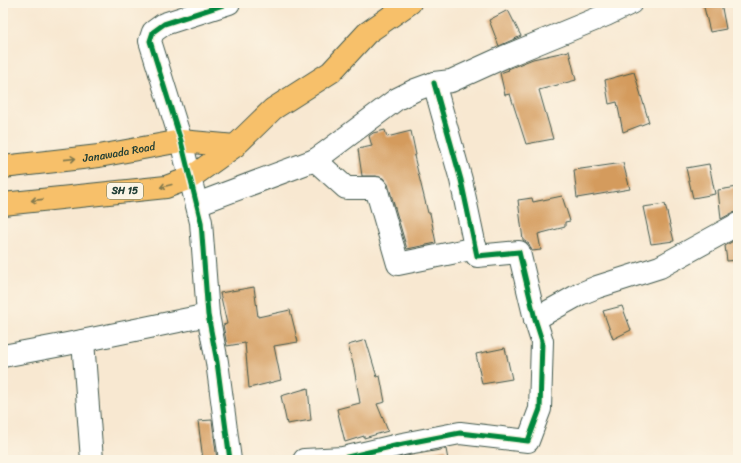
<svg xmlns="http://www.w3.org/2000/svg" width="741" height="463" font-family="Sriracha,sans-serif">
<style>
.building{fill:#d49b5d}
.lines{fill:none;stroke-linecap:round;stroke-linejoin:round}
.minor-casing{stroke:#40574c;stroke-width:24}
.major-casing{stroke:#40574c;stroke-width:24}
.minor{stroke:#fff;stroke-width:22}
.major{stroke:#f7c06b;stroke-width:22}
.cycleway-casing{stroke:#fcf5e5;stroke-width:8}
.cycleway{stroke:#00873e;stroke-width:5}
.oneway{stroke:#80784d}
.labels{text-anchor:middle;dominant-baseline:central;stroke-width:3;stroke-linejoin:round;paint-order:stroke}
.shield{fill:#fcf5e5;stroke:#617469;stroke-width:1}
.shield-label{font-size:10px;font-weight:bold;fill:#1f3d34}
.street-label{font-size:11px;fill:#1f3d34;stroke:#fcf5e5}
</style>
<rect width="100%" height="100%" fill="#fcf5e5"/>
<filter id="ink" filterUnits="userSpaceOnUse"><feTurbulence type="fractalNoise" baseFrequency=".025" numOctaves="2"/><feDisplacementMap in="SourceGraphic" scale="8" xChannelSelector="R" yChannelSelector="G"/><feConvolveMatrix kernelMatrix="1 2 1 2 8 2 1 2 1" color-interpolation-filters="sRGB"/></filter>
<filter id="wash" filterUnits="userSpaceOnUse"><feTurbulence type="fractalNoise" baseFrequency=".012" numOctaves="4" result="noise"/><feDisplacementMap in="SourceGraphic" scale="16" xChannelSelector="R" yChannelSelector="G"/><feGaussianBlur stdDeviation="0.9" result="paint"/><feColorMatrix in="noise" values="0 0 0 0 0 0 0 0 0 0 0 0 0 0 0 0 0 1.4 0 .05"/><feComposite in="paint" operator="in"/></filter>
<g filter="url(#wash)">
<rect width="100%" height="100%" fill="#f8e8d1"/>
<g id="blocks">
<g class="building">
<polygon points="703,3 721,3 726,29 710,32"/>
<polygon points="508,10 521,36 499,46 489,20"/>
<polygon points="569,51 576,80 539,90 553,139 526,144 510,94 505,95 500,73 509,70 508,69 533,59"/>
<polygon points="634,72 649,122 623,132 617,102 609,104 605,80"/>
<polygon points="385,130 387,137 411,131 416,155 414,156 428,213 430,213 436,243 407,249 388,184 383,178 376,176 362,176 358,149 372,146 369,136 373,133"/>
<polygon points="623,163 630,189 577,198 574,170"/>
<polygon points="709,164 715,194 693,198 686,168"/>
<polygon points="738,187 738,212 732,213 721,219 718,190"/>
<polygon points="562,196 570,221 565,222 565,227 538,234 541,250 532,251 529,244 523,240 518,200 532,198 533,202"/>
<polygon points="665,204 674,241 651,244 643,207"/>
<polygon points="738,238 738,260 727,261 725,246"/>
<polygon points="254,287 258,317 290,310 298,342 274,346 281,380 249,388 245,343 227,346 223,325 227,324 220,293"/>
<polygon points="622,306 631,330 613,339 603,311"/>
<polygon points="366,340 377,377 380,376 385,402 377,404 388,431 364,438 364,436 345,442 337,409 360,403 354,368 348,345"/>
<polygon points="505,348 512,379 482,384 476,354"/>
<polygon points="308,388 311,420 287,424 281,396"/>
<polygon points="212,420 217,460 203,460 198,421"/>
<polygon points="446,449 448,460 392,460 406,456"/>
</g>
</g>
</g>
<g filter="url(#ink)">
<use href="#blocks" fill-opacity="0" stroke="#40574c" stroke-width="1"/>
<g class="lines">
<g class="minor-casing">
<g id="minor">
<polyline points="229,3 164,24 153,32 150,41 181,141 201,222 208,315 217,362 230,460"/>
<polyline points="315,160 346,188 376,188 398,264 476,248"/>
<polyline points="197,204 315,160 325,153 397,99 415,90 434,83 451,81 504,57 606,15 631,3"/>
<polyline points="535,319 580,294 597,287 660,267 738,224"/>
<polyline points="83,341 92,460"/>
<polyline points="3,356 67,344 208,315"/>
<polyline points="304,460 343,458 403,444 460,433 528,441 540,409 542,341 535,319 519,252 477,256 461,180 434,83"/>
</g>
</g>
<g class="major-casing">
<g id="major">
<path id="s1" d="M3,167L99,156L181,141L235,146"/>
<polyline points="3,204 166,187 190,178 235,146 273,109 331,72 367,33 410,3"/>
</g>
</g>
<use href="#minor" class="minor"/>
<use href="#major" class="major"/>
<g class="cycleway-casing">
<g id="cycleway">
<polyline points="229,3 164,24 153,32 150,41 181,141 201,222 208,315 217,362 230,460"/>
<polyline points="304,460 343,458 403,444 460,433 528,441 540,409 542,341 535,319 519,252 477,256 461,180 434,83"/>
</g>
</g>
<use href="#cycleway" class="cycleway"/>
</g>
<defs><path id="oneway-shaft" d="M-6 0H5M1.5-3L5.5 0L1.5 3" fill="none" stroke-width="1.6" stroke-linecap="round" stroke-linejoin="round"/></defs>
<g class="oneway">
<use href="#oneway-shaft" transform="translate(70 159) rotate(-6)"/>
<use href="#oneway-shaft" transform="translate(166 186) rotate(166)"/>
<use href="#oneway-shaft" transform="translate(37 200) rotate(174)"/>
</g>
</g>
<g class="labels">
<rect class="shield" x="107" y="183" width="36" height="16" rx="3"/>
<g class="shield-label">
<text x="125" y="191">SH 15</text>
</g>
<g class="street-label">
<text stroke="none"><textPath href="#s1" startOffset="117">Janawada Road</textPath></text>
</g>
</g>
<rect width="741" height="463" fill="none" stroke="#fcf5e5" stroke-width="16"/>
</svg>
